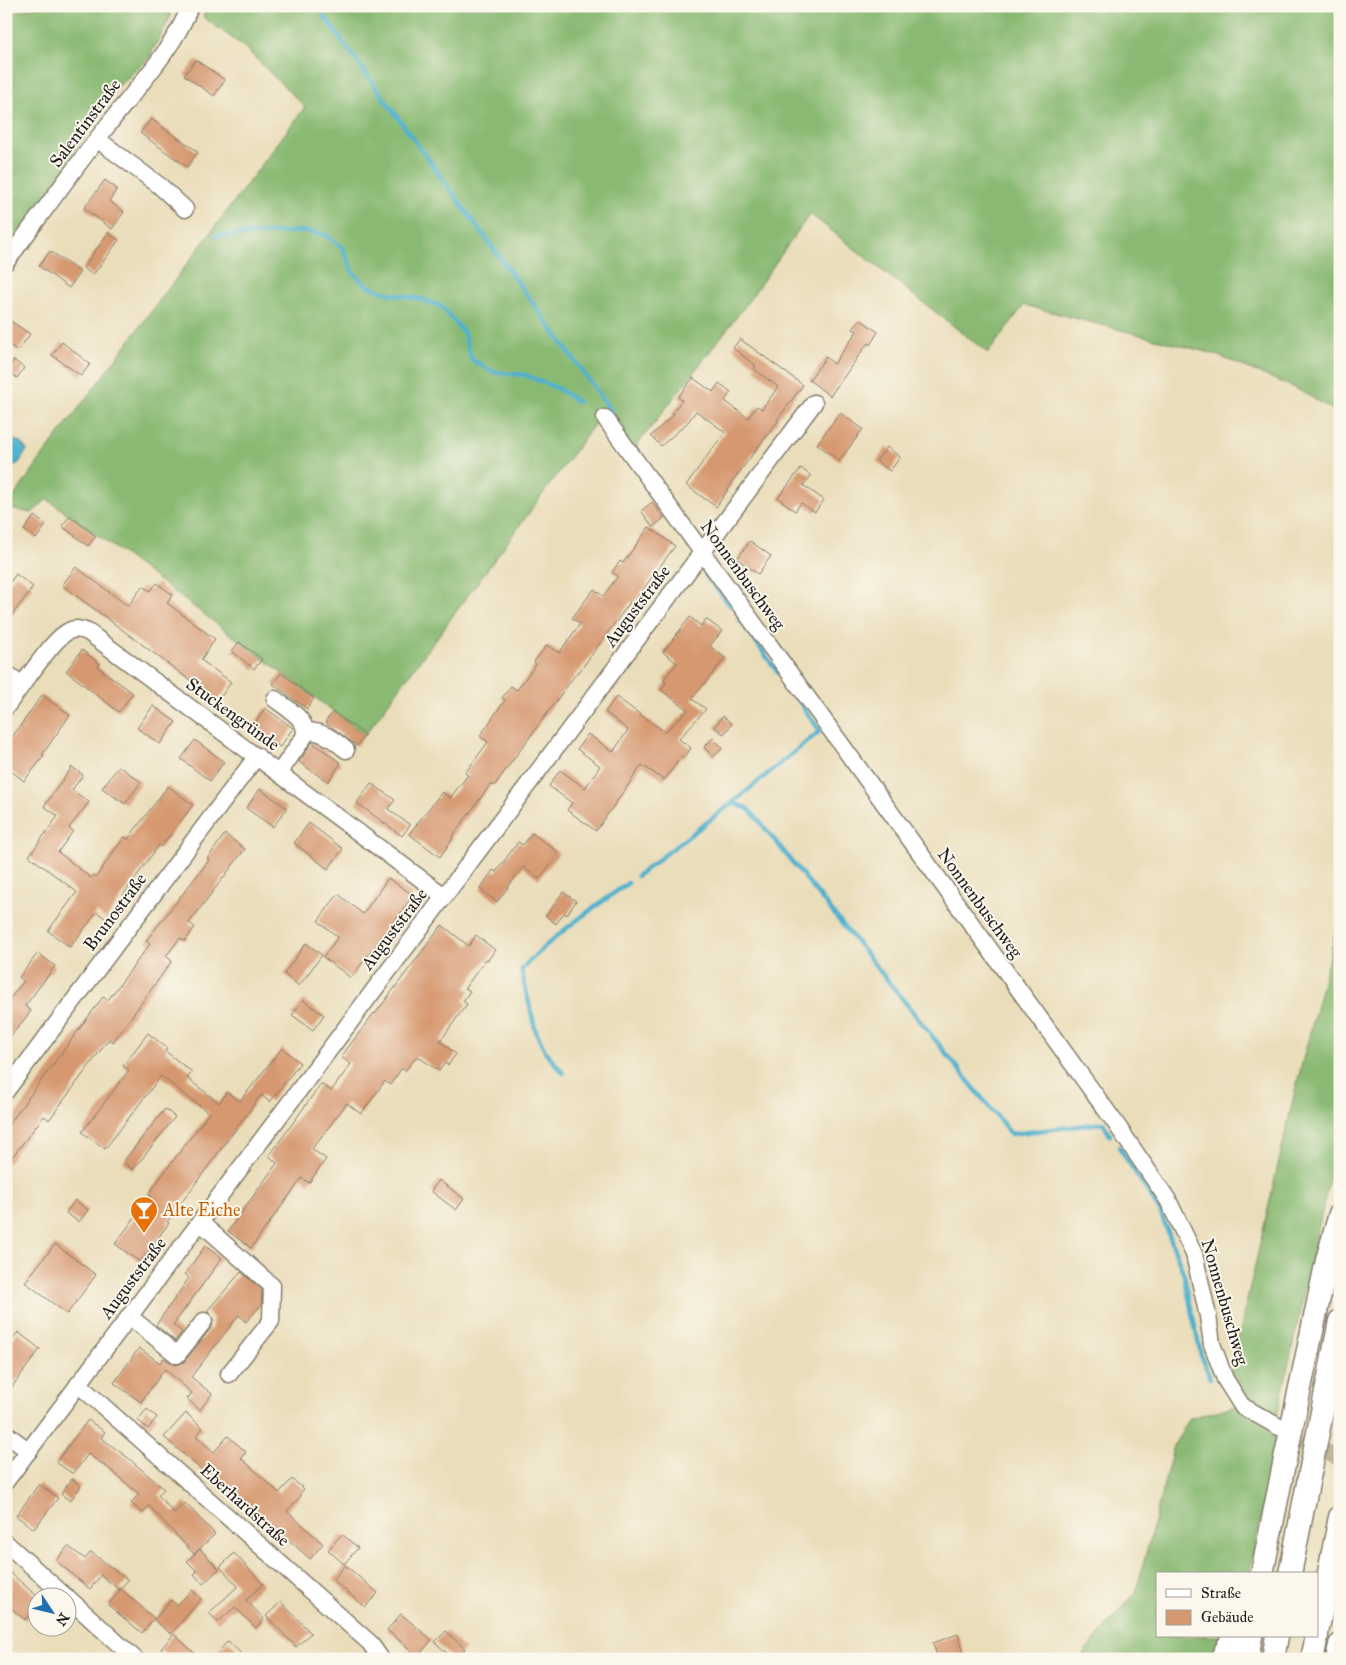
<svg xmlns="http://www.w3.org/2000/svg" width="1346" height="1665" font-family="'IM FELL Great Primer',serif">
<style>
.forest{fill:#89b972;stroke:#526a47}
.water{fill:#4eb1cd;stroke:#356674}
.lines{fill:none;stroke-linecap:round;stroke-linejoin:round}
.stream{stroke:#4eb1cd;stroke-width:4.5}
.building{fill:#d69870}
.minor-tunnel{stroke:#c1b69a;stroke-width:16;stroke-dasharray:16 8;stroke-linecap:butt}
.minor-casing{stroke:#837c6b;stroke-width:19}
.highway-casing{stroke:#837c6b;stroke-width:25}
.minor{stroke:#fff;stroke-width:16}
.highway{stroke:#fff;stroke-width:22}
.labels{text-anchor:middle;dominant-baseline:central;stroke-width:4;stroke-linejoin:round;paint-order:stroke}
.street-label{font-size:18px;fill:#1c1c1c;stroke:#fbf7ec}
.food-label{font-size:18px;fill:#c56008;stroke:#fbf7ec;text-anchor:start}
</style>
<rect width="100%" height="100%" fill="#fbf7ec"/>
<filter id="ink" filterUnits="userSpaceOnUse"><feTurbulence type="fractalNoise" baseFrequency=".02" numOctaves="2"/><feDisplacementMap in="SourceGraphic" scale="10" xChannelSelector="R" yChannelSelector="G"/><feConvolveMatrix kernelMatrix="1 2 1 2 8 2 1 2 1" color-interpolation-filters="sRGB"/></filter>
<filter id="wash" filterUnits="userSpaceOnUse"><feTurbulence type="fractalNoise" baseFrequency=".0096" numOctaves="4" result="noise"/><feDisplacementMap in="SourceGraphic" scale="20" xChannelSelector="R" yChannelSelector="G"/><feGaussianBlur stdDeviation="1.12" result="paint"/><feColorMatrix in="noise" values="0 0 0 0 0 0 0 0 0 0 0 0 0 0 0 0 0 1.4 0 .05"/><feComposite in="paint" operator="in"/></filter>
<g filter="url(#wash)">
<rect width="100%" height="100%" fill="#eaddba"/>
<g class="forest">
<polygon points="39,6 164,6 171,16 149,58 111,93 96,113 90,128 75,156 6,252 6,15"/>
<polygon points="207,6 1340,6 1340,414 1295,388 1214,354 1024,305 988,353 810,214 742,310 625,461 596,422 365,735 122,553 47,499 32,513 6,508 42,457 305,107 243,46 203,17"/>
<polygon points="1340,915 1340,1130 1277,1417 1273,1460 1249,1574 1157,1574 1157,1636 1223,1636 1210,1659 1079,1659 1136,1592 1174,1445 1190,1418 1247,1403 1230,1374 1296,1087"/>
</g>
<polygon class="water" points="14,440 20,442 27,450 19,463 11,467 6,464 6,441"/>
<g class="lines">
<g class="stream">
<polyline points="324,16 612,412"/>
<polyline points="216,236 305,231 326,235 343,248 353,272 366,285 387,293 420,299 441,306 464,333 471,359 493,372 525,375 557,388 578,402"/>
<polyline points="705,575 731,606"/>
<polyline points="738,617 779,674"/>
<polyline points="732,803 747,808 756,817 1011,1134 1103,1123 1110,1135"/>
<polyline points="637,876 732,803 820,731 788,686"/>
<path d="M563,1073L545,1051L536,1032L521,970C552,936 591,910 628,883"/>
<polyline points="1119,1147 1160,1211 1184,1275 1201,1355 1210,1378"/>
</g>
</g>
<g id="blocks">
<g class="building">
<polygon points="196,60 225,80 214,96 184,75"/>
<polygon points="151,119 198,152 187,167 140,133"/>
<polygon points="105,180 117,189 109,201 124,212 112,229 84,208"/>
<polygon points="108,233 119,240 93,275 83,268"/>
<polygon points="50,251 80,272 69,288 39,266"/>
<polygon points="6,318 30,334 18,351 6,343"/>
<polygon points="860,319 878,332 870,345 868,343 830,396 809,380 826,357 834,364 857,331 853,329"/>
<polygon points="740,339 803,385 777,420 778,421 731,483 732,484 716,507 686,485 725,432 696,411 687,423 661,446 651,436 674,414 672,413 682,400 678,397 693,378 713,392 719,383 731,392 725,401 748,418 757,406 762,409 778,387 754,369 756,366 733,348"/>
<polygon points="62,342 90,364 81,376 52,355"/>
<polygon points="14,360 24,368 17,378 7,370"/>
<polygon points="840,413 863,429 839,461 817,444"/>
<polygon points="887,447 900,457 890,471 876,461"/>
<polygon points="801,468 811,476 803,485 824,500 815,512 801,503 795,511 778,498"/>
<polygon points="652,502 664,518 653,527 641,511"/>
<polygon points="34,516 46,525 36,539 24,530"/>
<polygon points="70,516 96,536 88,546 62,526"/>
<polygon points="649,527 675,546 633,603 631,601 579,672 578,671 494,786 491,784 452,837 453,838 440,857 409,834 442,792 450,798 468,775 465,773 488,742 480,736 505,700 502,698 511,686 517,690 536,664 534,662 547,645 559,653 580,624 572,618 594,589 603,596 618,576 612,572 620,561 623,563"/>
<polygon points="750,541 771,556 758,574 737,559"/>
<polygon points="76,567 128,606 143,586 150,591 157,583 173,595 167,603 215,639 201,660 231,682 218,701 62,585"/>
<polygon points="16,574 33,587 6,623 6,588"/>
<polygon points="690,617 701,626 706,619 722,631 710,646 725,658 692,699 706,709 679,739 691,748 684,758 682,756 664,780 642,765 596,831 567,810 572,803 549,786 560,770 585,788 600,766 577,749 588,734 613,752 628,730 605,712 616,697 665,732 688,710 661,690 666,682 663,680 677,663 663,652"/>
<polygon points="239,642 262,659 254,669 232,651"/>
<polygon points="82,650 100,664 98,667 133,693 119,712 66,671"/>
<polygon points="281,673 314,698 307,709 273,684"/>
<polygon points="42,695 70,715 42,755 44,756 24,781 6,767 6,746"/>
<polygon points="153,706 176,722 160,744 137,728"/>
<polygon points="265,708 293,728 280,747 252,727"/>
<polygon points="333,712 365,735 357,746 325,722"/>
<polygon points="723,716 732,724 724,734 714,727"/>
<polygon points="713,738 723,748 713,757 704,747"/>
<polygon points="195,740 224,762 210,781 181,759"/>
<polygon points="312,742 341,763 328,782 299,762"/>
<polygon points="119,766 141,782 125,804 102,788"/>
<polygon points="72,767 83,775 72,790 89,802 69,828 73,831 58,852 91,878 94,875 96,877 124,837 128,839 168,786 193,805 161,847 159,845 106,919 97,912 70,947 48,931 77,892 29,856 58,816 44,806"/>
<polygon points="371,783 395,800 388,809 410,825 402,836 357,803"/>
<polygon points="260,789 287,808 273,827 246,808"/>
<polygon points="309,823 343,849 328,869 294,843"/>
<polygon points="532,833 559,853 539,879 523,867 497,902 480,889 493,870 496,872 518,842 523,845"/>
<polygon points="225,834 245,849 189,923 195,927 185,941 180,938 166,956 172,961 113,1042 109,1039 49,1120 44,1116 6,1165 6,1128 103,997 108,1000 150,944 146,941 209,860 207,859"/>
<polygon points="388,878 413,895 386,934 385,933 351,978 323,957 338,937 318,921 338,894 363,914"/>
<polygon points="563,892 576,901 567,915 564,913 556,924 546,916"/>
<polygon points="442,925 469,946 476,935 495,950 488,960 486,959 465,988 470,991 463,1001 467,1004 440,1041 456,1054 448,1065 445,1063 439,1071 417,1056 405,1071 402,1068 390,1085 385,1081 361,1114 347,1103 312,1149 326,1159 309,1183 302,1178 251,1248 228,1231 277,1163 269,1156 321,1084 331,1091 351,1064 341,1057 374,1013 375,1014"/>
<polygon points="306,943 322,955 299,986 284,974"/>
<polygon points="38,953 55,966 25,1006 31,1011 6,1042 6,1003 24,981 19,977"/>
<polygon points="303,1000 324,1015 313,1030 292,1015"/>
<polygon points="148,1033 167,1048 165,1051 192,1072 187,1078 219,1103 227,1092 240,1101 282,1048 300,1063 270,1102 261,1095 167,1222 169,1223 140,1262 115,1244 151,1196 148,1194 209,1113 161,1076 105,1149 82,1132 129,1070 123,1066"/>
<polygon points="165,1109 175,1117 133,1170 123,1162"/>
<polygon points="439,1180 464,1199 456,1210 431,1191"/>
<polygon points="75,1200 88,1210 79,1222 66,1213"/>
<polygon points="55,1244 96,1275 67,1314 25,1282"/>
<polygon points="205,1246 222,1258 173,1325 182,1332 175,1341 156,1325 189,1278 185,1274"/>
<polygon points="241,1272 262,1290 261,1305 246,1322 239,1315 191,1377 212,1394 200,1410 187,1399 192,1393 165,1369 141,1402 114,1383 139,1348 160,1363 164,1358 175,1365 180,1364 184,1362 212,1327 213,1318 207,1311"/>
<polygon points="18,1332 40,1349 6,1395 6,1348"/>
<polygon points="147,1409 157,1417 148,1429 138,1420"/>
<polygon points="186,1413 203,1428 196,1436 214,1452 228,1436 246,1452 241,1458 279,1493 292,1479 304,1489 299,1495 301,1496 287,1511 323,1544 310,1559 208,1468 204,1472 164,1437"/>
<polygon points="88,1420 105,1432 101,1438 127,1457 164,1489 158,1495 174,1513 185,1503 215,1534 194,1554 149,1506 143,1513 131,1503 139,1494 108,1468 88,1454 73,1474 56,1462"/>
<polygon points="72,1479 81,1486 70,1501 61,1494"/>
<polygon points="39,1484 58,1498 34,1529 16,1516"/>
<polygon points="342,1534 358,1548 344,1564 328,1550"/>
<polygon points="68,1546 85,1559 91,1552 128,1580 119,1590 101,1575 90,1589 56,1561"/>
<polygon points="200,1549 219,1569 203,1584 194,1574 197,1571 187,1561"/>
<polygon points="234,1553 263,1584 246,1600 264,1619 256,1628 235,1607 218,1622 209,1613 238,1586 220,1567"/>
<polygon points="345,1565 378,1593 365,1607 333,1580"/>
<polygon points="6,1569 38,1597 38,1606 25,1620 6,1604"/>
<polygon points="121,1589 154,1618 142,1633 108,1605"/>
<polygon points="192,1590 201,1599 171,1634 154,1620 171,1600 177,1605"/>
<polygon points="281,1602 311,1633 296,1647 266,1616"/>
<polygon points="401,1614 432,1640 418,1656 387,1630"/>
<polygon points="446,1631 465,1649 456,1659 453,1659 435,1642"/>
<polygon points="174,1634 190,1649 201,1659 172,1659 161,1649"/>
<polygon points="958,1634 966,1659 938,1659 933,1643"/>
<polygon points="228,1641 247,1659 212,1659"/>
</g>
</g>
</g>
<g filter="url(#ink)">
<use href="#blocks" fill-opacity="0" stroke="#837c6b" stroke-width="1"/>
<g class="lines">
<polyline class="minor-tunnel" points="1281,1428 1340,1459"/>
<g class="minor-casing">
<g id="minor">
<polyline points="97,139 160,186 185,209"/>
<path d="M6,262C40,216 73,170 108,125C134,91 176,46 190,6"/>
<polyline points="605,418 1114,1121 1168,1200 1194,1254 1208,1316 1212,1344 1225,1379 1242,1406 1279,1427"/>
<path d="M6,673L22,685C33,671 55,637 69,631C76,627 82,630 88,632L444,896"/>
<path d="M275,699C287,709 310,720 304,737L279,773"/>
<polyline points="6,707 22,685"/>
<path d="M306,731C323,731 333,739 346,750"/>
<polyline points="6,1091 257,756"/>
<polyline points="200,1222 272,1286 271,1321 229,1374"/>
<polyline points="129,1316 177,1355 204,1321"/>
<polyline points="78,1384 370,1643 381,1659"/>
<polyline points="6,1434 29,1451"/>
<polyline points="6,1481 814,403"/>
<polyline points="6,1543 67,1598"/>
<polyline points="68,1598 135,1659"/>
</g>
</g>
<g class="highway-casing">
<g id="highway">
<polyline points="1262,1574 1284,1464 1327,1260 1340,1214"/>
<polyline points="1290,1574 1340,1321"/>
<polyline points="1317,1633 1340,1517"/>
<polyline points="1221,1659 1234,1636"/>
<polyline points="1247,1659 1251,1636"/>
<polyline points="1273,1659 1277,1636"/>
<polyline points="1312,1659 1317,1636"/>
<polyline points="1337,1659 1340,1645"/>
</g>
</g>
<use href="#minor" class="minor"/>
<use href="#highway" class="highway"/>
</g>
</g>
<defs>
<g id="bar-pin" transform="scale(1.4375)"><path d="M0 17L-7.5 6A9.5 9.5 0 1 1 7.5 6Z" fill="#e8710a" stroke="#fbf7ec"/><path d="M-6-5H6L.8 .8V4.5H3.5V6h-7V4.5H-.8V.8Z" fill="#fff"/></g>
</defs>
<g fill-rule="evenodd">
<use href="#bar-pin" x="144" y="1210"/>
</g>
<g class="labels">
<g class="street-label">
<text transform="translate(85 123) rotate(-53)">Salentinstraße</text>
<text transform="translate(743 575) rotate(54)">Nonnenbuschweg</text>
<text transform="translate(637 606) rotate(-53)">Auguststraße</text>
<text transform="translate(233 714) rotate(36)">Stuckengründe</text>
<text transform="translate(980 903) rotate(54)">Nonnenbuschweg</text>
<text transform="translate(115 912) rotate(-53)">Brunostraße</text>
<text transform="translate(394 929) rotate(-53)">Auguststraße</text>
<text transform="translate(133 1278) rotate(-53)">Auguststraße</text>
<text transform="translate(1225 1302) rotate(74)">Nonnenbuschweg</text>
<text transform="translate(245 1505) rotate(42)">Eberhardstraße</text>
</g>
<g class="food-label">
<text x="163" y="1210">Alte Eiche</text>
</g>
</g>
<rect width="1346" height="1665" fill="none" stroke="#fbf7ec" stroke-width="25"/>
<rect x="1156" y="1572" width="162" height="65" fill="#fbf7ec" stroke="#a29f99"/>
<rect x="1166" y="1589" width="25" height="8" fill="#ffffff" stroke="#a29f99"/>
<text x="1201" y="1598" font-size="15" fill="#1c1c1c">Straße</text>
<rect x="1166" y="1610" width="25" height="15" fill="#d69870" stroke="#a29f99"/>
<text x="1201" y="1622" font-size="15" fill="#1c1c1c">Gebäude</text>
<g transform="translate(52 1612) rotate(125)"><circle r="24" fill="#fbf7ec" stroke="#a29f99"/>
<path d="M0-4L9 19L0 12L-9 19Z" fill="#1f6fb2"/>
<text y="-8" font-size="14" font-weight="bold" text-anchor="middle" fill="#1c1c1c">N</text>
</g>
</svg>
